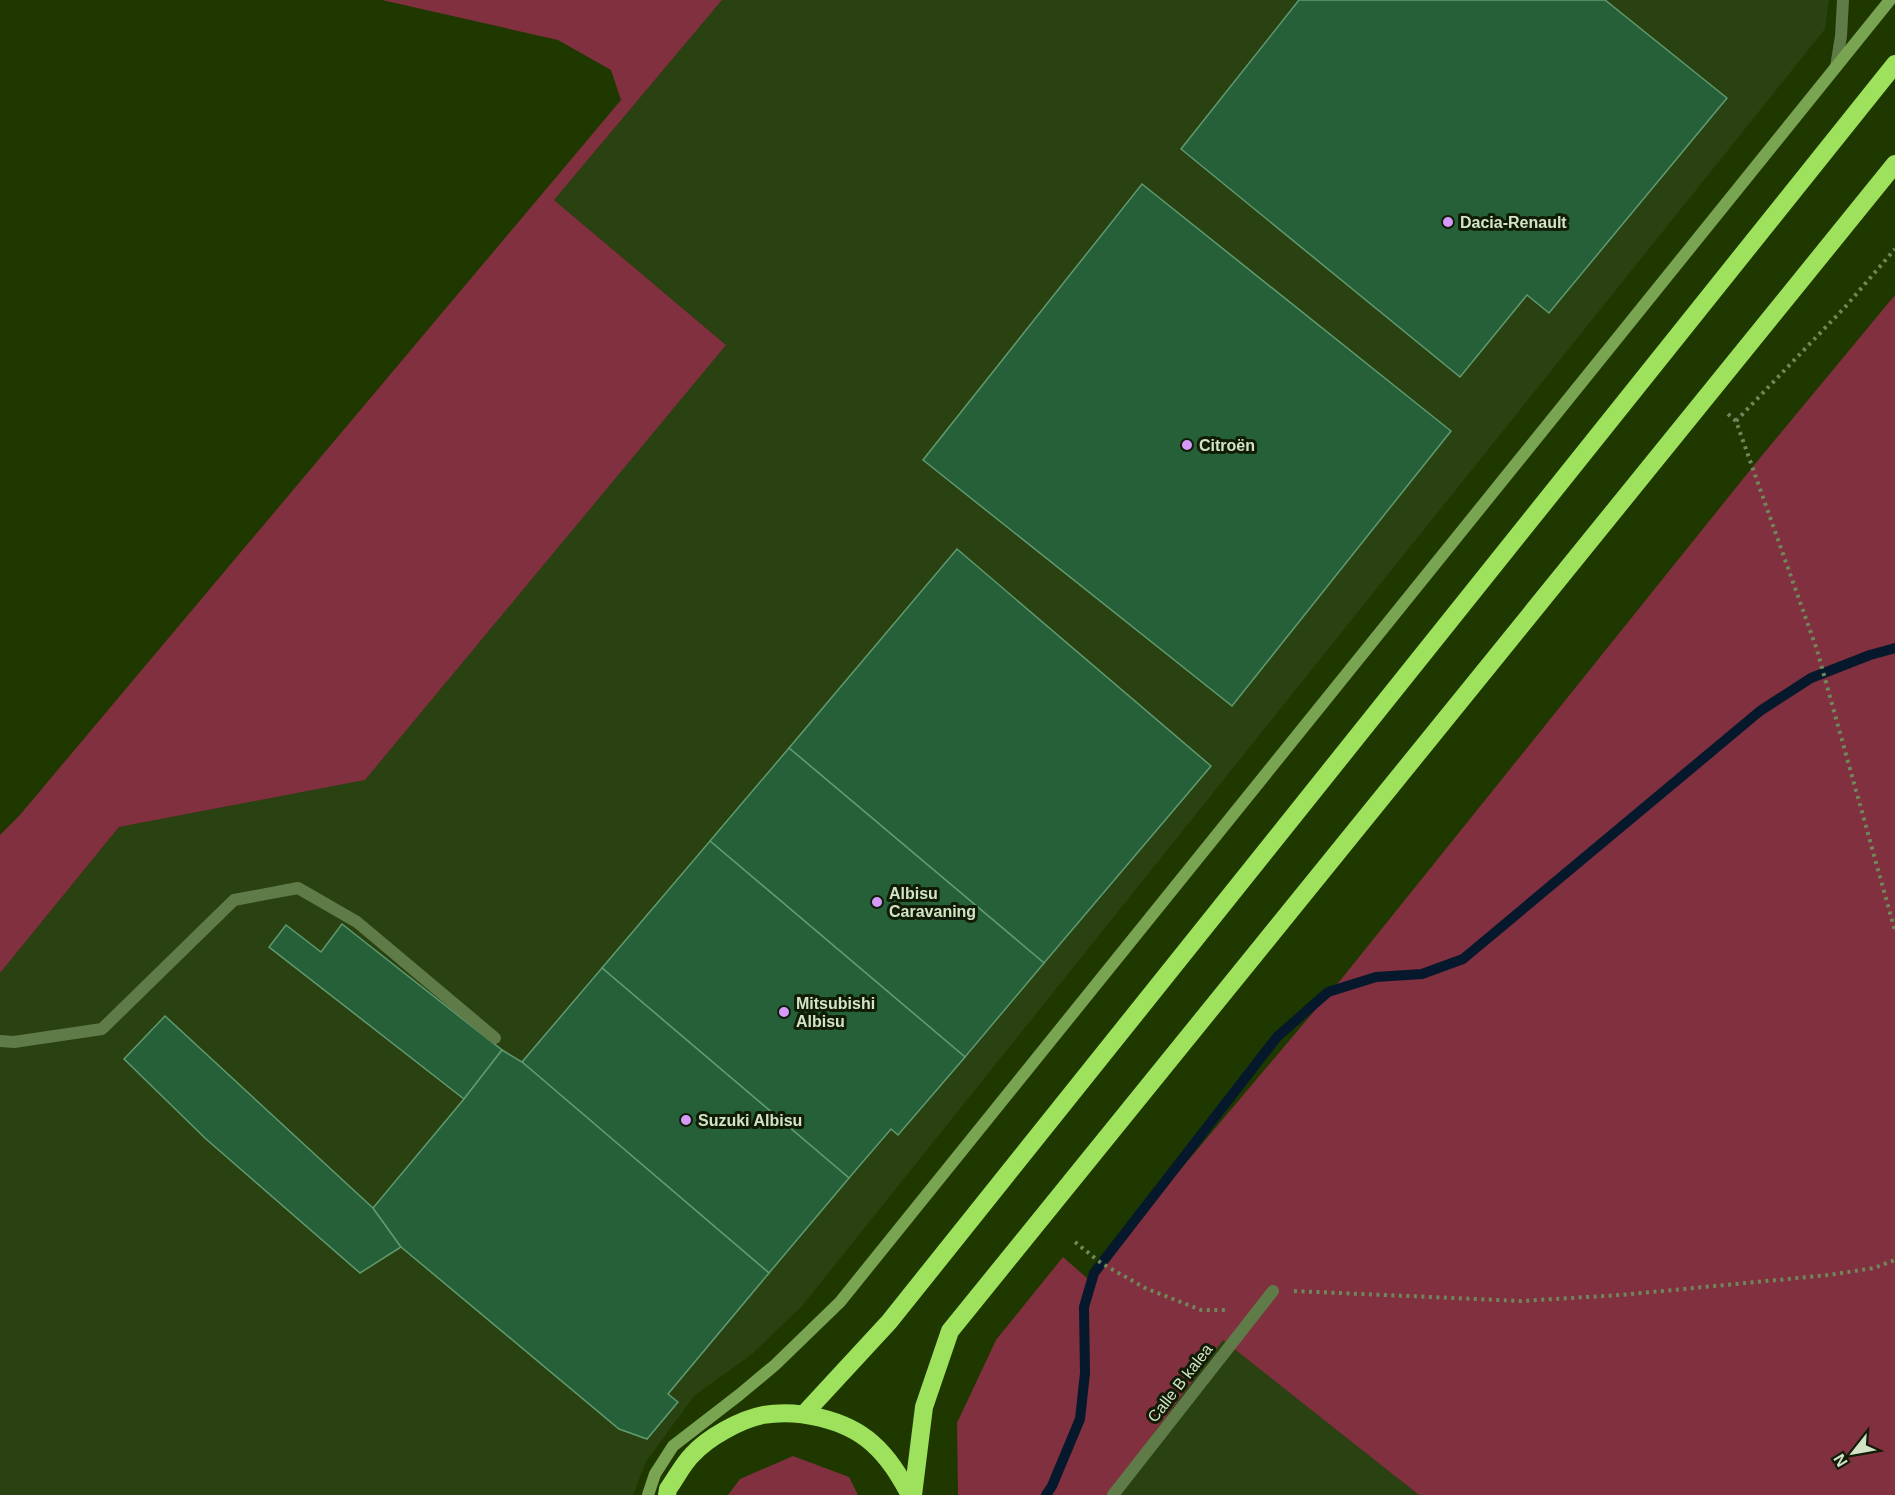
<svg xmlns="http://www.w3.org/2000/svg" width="1895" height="1495" font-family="Helvetica,sans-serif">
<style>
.built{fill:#2a4111}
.green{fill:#80303f}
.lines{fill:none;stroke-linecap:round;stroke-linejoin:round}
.stream{stroke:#05182c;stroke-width:10}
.building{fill:#266039;stroke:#609a6f;stroke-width:1.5}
.path{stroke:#71875b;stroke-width:4;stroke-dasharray:3 4.5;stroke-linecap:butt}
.lane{stroke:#5f7b48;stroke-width:12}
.street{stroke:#5f7b48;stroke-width:12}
.secondary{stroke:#79a452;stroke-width:12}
.highway{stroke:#9ee15c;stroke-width:18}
.poi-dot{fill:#d69bfa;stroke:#101c05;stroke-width:2}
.labels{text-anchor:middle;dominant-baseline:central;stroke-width:6;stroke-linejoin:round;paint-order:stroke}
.poi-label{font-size:16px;font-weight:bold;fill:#d3e4c6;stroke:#101c05;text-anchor:start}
.street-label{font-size:16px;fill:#d3e4c6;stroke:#101c05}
</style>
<rect width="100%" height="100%" fill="#1e3800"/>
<g class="built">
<polygon points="722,0 1829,0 1825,29 802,1306 752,1354 694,1396 646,1462 633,1495 0,1495 0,973 119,827 365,780 725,344 554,200"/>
<polygon points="1222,1339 1419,1495 1099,1495"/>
</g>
<g class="green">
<polygon points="382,0 722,0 554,200 726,345 365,780 119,827 0,973 0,835 19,816 621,100 611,70 558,40"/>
<polygon points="1895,295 1895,1495 1419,1495 1223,1340 1108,1495 958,1495 957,1423 996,1340 1063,1257 1088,1279 1343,977 1755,464"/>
<polygon points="793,1456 849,1477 858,1495 728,1495 740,1479"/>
</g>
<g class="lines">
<polyline class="stream" points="1046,1495 1052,1486 1080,1419 1085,1373 1084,1307 1094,1273 1277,1037 1328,992 1376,977 1422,974 1463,959 1760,711 1811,678 1870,655 1895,648"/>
</g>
<g class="building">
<polygon points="1299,0 1605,0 1727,98 1549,313 1527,295 1460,377 1181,149"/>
<polygon points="1142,184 1451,431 1232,706 923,460"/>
<polygon points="957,549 1211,766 1044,963 789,748"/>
<polygon points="789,748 1044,963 965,1057 710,841"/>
<polygon points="710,841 965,1057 898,1135 891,1129 849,1178 602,968"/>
<polygon points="342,924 502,1050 464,1099 269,947 286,925 321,952"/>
<polygon points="602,968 849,1178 769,1273 522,1062"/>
<polygon points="165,1016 373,1208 401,1247 360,1273 206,1139 124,1059"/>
<polygon points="502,1050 522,1062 769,1273 668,1394 678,1402 647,1439 619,1429 401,1247 373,1208 464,1099"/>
</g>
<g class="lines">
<g class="path">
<polyline points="1728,414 1736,421 1817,650 1895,931"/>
<polyline points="1736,421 1846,306 1895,249"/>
<polyline points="1075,1242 1101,1263 1145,1288 1201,1310 1227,1310"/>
<polyline points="1294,1291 1521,1301 1621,1295 1829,1275 1874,1268 1895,1260"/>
</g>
<polyline class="lane" points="0,1041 14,1042 102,1029 234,900 298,888 357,922 495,1038"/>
<g class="street">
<polyline points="1836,67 1841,36 1843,0"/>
<polyline points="1113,1495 1273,1291"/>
</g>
<polyline class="secondary" points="648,1495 655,1474 673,1446 739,1395 775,1365 840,1302 1890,0"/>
<g class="highway">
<polyline points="804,1414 889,1322 1895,64"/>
<path d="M667,1495L668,1489C676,1478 683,1464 692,1455C707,1438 741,1419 763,1415C798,1409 845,1419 872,1443C889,1458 899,1475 910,1495"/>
<polyline points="913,1495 924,1407 950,1331 1895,164"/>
</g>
</g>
<g class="poi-dot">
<circle cx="1448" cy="222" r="6"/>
<circle cx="1187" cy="445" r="6"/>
<circle cx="877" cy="902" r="6"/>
<circle cx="784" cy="1012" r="6"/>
<circle cx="686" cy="1120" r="6"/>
</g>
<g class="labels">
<g class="poi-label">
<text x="1460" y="222">Dacia-Renault</text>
<text x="1199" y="445">Citroën</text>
<text x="889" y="893">Albisu<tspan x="889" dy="18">Caravaning</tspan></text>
<text x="796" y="1003">Mitsubishi<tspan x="796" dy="18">Albisu</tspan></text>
<text x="698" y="1120">Suzuki Albisu</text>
</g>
<g class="street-label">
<text transform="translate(1180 1383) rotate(-52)">Calle B kalea</text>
</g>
</g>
<g transform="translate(1853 1453) rotate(239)" stroke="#101c05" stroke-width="4.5" paint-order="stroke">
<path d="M0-4.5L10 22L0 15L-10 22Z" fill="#d3e4c6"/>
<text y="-9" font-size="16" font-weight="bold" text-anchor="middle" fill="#d3e4c6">N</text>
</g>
</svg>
